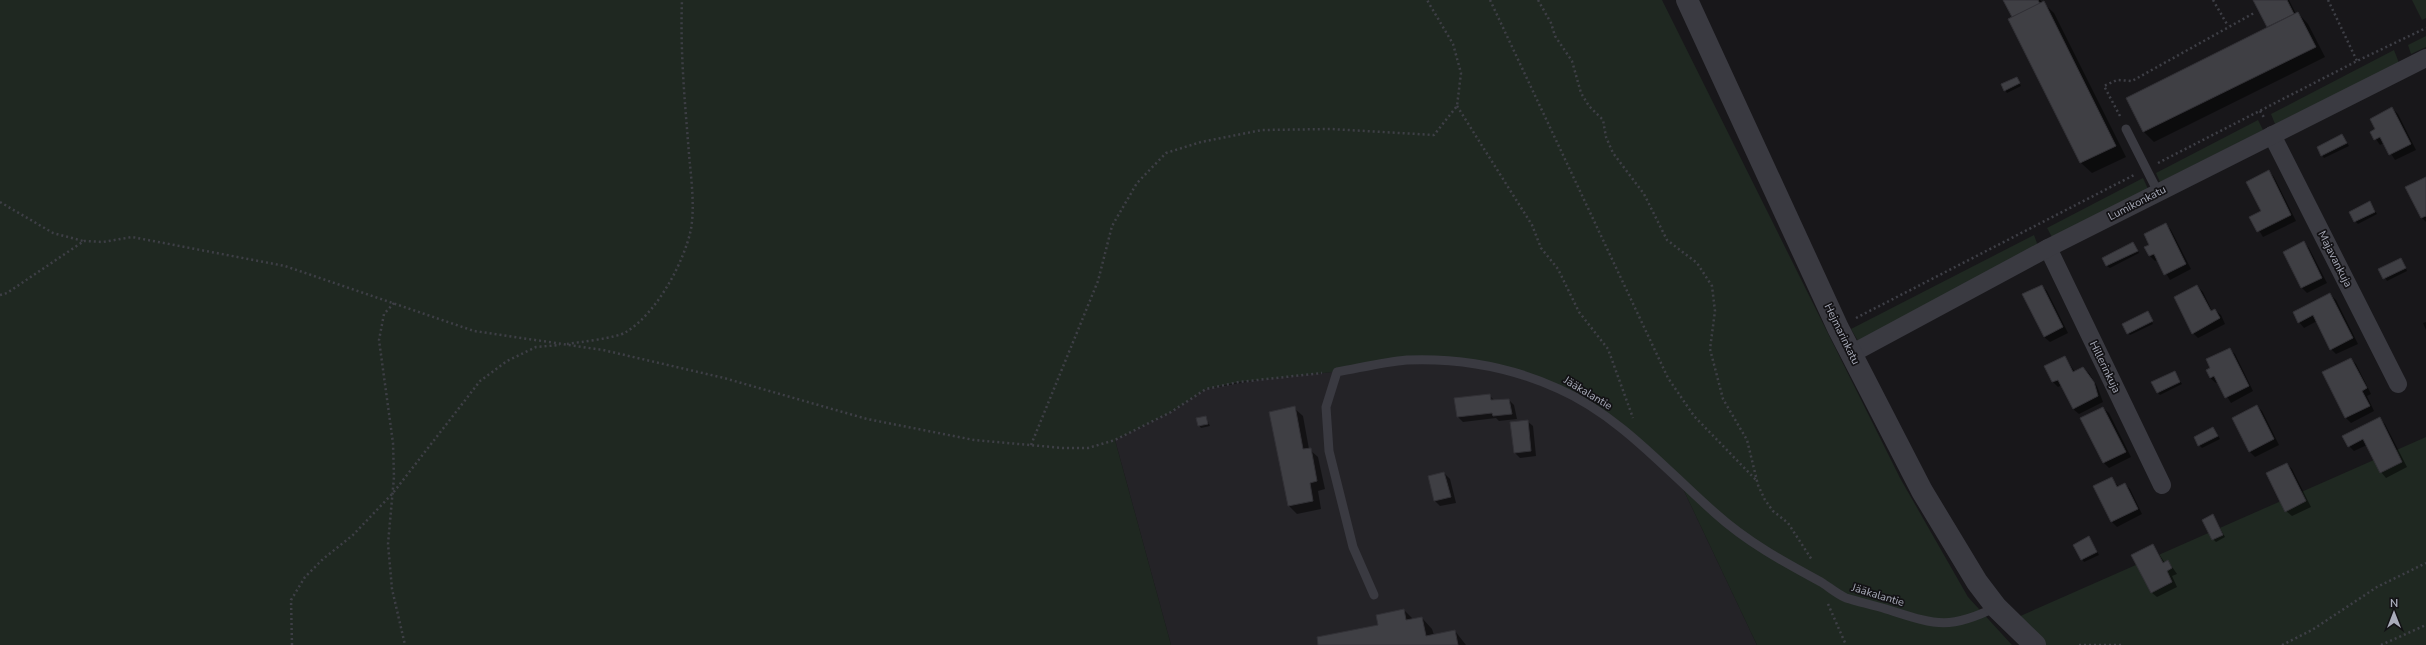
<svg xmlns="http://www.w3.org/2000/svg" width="2426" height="645" font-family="'Nunito Sans',sans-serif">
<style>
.built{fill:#242327}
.green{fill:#1f2821}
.shadow{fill:#0007}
.building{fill:#3f3f44;stroke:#323136}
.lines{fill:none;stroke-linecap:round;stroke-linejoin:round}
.path{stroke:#3e3f46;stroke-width:2.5;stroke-dasharray:2 3;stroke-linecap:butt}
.service{stroke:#3a3a41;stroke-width:9}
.minor{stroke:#3a3a41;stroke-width:18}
.tertiary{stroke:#3a3a41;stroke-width:22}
.labels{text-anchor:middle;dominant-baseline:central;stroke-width:3.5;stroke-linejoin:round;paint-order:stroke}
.street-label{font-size:11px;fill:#a9acba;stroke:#131215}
</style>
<rect width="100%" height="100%" fill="#18171a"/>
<polygon class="built" points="1444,360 1525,375 1600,413 1678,478 1757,645 1171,645 1115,440 1171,412 1206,389 1265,379"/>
<g class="green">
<polygon points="0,0 1662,0 1900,478 1968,597 2012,645 1757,645 1678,478 1600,413 1525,375 1444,360 1239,382 1206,389 1171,412 1115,440 1171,645 0,645"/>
<polygon points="2412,0 2426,0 2426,18 2422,20"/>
<polygon points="2426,36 2426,47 2411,54 2408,45"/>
<polygon points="2394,50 2399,63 2275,124 2271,114"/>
<polygon points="2258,120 2263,130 2160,182 2156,173"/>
<polygon points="2143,178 2148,189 2052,237 2047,228"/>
<polygon points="2034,235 2038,246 1858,341 1851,329"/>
<polygon points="2426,437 2426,645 2035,645 2009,621"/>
</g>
<g class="shadow">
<polygon points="2004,0 2040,0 2054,13 2126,157 2092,173 2081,163 2009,19 2014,17"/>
<polygon points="2254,0 2289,0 2296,14 2298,13 2308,24 2325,57 2154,142 2144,132 2127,98 2269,28"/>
<polygon points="2017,78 2021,86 2007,93 2005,90"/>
<polygon points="2392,108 2398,114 2416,150 2395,160 2384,143 2380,145 2371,132 2377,130"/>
<polygon points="2342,135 2349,146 2324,158 2322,155"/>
<polygon points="2269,171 2274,177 2296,221 2263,237 2251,217 2262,211"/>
<polygon points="2426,178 2426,222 2422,218"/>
<polygon points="2370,203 2377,214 2358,224 2355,221"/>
<polygon points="2166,224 2171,230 2191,269 2170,280 2158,260 2155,261 2150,256"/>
<polygon points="2133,243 2139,253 2110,268 2107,266 2103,258"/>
<polygon points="2304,243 2309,248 2327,283 2307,293 2302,288 2284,252"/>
<polygon points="2403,262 2407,271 2387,281 2380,270"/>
<polygon points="2042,286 2047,291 2068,333 2050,342 2044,337"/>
<polygon points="2197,286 2203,292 2212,311 2215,310 2221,315 2225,324 2198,338 2193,333"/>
<polygon points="2330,294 2336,300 2358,344 2336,354 2331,349 2317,321 2304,328 2299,322"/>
<polygon points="2148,314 2153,324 2130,335 2128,333"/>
<polygon points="2426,322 2426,330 2423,323"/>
<polygon points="2229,349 2235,354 2253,391 2231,403 2218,382 2216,383 2210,378 2211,369"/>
<polygon points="2065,357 2075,372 2083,368 2089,373 2097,386 2103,402 2079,414 2073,409 2062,385 2058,387 2053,382 2045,367"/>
<polygon points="2351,359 2356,364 2371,394 2367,396 2374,411 2351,423 2346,418 2324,373"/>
<polygon points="2174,372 2182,384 2160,395 2157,392"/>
<polygon points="1489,395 1495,401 1509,400 1514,405 1517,419 1499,421 1496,418 1463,422 1458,417"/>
<polygon points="2257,406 2262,411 2279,445 2255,457 2250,452 2233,418"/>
<polygon points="1294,408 1303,416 1309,449 1318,457 1325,489 1318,491 1321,509 1297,514 1289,506 1270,413"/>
<polygon points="2103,408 2109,413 2131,457 2109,468 2104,463 2082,419"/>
<polygon points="1206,417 1210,426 1201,428 1199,425"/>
<polygon points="2379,418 2385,424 2407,467 2386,478 2381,472 2367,445 2354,451 2349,446"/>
<polygon points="1527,421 1533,426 1536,456 1520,458 1515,453"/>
<polygon points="2213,428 2220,439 2202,448 2199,445"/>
<polygon points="2287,464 2292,469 2311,507 2292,516 2286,511"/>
<polygon points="1444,473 1450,479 1456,503 1440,506 1435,501"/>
<polygon points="2111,478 2119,487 2125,484 2130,489 2142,514 2117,527 2112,522 2095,486"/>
<polygon points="2213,515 2225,537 2216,542 2213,539"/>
<polygon points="2089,538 2099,555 2084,562 2074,545"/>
<polygon points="2153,545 2165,563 2168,561 2177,574 2172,576 2177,587 2157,597 2151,592"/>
<polygon points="1404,610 1413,619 1422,618 1432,629 1434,635 1455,631 1466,645 1319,645 1379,626"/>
</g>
<g class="building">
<polygon points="2003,0 2038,0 2040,4 2012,17"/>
<polygon points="2253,0 2287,0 2294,14 2267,27"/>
<polygon points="2044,1 2116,146 2080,163 2008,19"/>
<polygon points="2298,12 2316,47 2143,132 2126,98"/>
<polygon points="2017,77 2020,83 2004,91 2001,84"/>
<polygon points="2392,107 2411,144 2389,155 2380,137 2374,140 2370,132 2375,129 2370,119"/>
<polygon points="2342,134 2347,143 2321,156 2317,147"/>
<polygon points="2269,170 2291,215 2257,232 2249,217 2261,211 2246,182"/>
<polygon points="2426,177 2426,216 2421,218 2405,187"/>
<polygon points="2370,201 2375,212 2354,222 2349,212"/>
<polygon points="2166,223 2186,264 2164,275 2154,254 2149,256 2144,247 2149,245 2144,234"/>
<polygon points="2304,241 2322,278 2301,288 2283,252"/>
<polygon points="2133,242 2138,251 2106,266 2102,258"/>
<polygon points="2401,258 2406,268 2383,279 2378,269"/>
<polygon points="2042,285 2063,327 2044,337 2022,294"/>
<polygon points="2197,285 2211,311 2215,309 2220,318 2192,334 2174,297"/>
<polygon points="2330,293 2353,338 2330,350 2313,315 2298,323 2293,312"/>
<polygon points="2148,311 2153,321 2127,334 2122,324"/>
<polygon points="2230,348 2249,386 2225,398 2214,376 2210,378 2206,370 2210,368 2206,359"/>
<polygon points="2065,356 2073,372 2083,367 2094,382 2098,396 2073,409 2058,380 2052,382 2044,366"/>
<polygon points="2351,358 2367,388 2362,391 2370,406 2345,418 2322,372"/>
<polygon points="2175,371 2180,382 2157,393 2151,382"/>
<polygon points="1490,394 1491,400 1509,399 1512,414 1493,416 1492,413 1457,417 1454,398"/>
<polygon points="2257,405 2274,439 2249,452 2232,418"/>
<polygon points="1295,406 1303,449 1311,448 1317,481 1310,483 1313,501 1288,506 1269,412"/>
<polygon points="2103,407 2126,452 2103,463 2080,418"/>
<polygon points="1206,416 1208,424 1198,426 1196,418"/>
<polygon points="2380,417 2402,462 2380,473 2363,439 2348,447 2342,436"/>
<polygon points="1528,420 1531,451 1514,453 1510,422"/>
<polygon points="2213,427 2218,436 2198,446 2194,437"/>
<polygon points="2287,463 2306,501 2285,512 2266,473"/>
<polygon points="1444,472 1451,497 1434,501 1428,476"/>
<polygon points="2112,477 2117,487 2125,483 2138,509 2111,522 2093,486"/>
<polygon points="2213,514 2223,535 2212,540 2202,520"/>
<polygon points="2089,536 2097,552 2081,560 2073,545"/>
<polygon points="2153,544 2163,563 2168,560 2172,568 2167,571 2172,582 2151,593 2131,555"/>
<polygon points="1404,609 1406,620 1422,617 1426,636 1455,630 1458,645 1318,645 1317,637 1378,625 1376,615"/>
</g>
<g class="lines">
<g class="path">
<polyline points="1490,0 1668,378 1694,416 1756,480"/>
<polyline points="1538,0 1551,23 1555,36 1572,61 1581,93 1589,106 1603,120 1606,137 1613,153 1644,194 1667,240 1697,263 1712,286 1715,311 1710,349 1723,399 1747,440 1758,485 1765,500 1773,511 1788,523 1812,560"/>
<polyline points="2213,0 2228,26"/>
<polyline points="2328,0 2357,61"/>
<polyline points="1457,106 1532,225 1541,248 1558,269 1579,312 1608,349 1633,418"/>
<polyline points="2260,111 2265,119"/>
<polyline points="2120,116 2104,86 2117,80 2132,81 2254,13"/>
<polyline points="2158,163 2357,61 2426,28"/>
<polyline points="0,202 53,233 83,241"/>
<polyline points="0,295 7,293 84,241 103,242 132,237 285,266 474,331 603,350 724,378 867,419 974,440 1063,448 1088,448 1115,440 1171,412 1206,389 1239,382 1322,373"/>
<polyline points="394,303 384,314 379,340 393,443 394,477 388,544 392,589 405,645"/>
<polyline points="1856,318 2134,175"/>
<path d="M567,344C580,342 617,338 626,332C656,314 684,263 691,229C695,205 691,178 689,154C685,103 680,52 682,0"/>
<polyline points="1031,445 1098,281 1112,226 1137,183 1166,153 1201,142 1262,130 1331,129 1434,135 1457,106 1461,73 1453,44 1427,0"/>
<polyline points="1828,604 1846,645"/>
<polyline points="292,645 291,600 305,577 323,559 353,535 393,493 480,381 507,361 536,347 560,345"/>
<polyline points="2079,645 2121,645"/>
<polyline points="2282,645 2312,630 2377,587 2426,563"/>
<polyline points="2381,645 2426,625"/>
</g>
<g class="service">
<polyline points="2126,129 2158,192"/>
<path d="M1374,595L1353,547L1329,451L1326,407L1337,372C1360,368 1383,362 1407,360C1458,358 1511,367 1559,389C1620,416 1666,470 1715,513C1747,542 1784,562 1821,582C1829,587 1837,594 1846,598C1859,602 1873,605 1886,609C1934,624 1948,631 1996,607"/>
</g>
<g class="minor">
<polyline points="2272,135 2398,384"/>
<polyline points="2048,248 2162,485"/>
<polyline points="1851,354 2048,248 2426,58"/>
</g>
<polyline class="tertiary" points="1687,0 1838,328 1922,491 1977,582 1996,607 2035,645"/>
</g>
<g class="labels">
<g class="street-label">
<text transform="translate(2137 203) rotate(-27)">Lumikonkatu</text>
<text transform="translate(2335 259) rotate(63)">Majavankuja</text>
<text transform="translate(1842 334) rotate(64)">Hejmarinkatu</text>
<text transform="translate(2105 367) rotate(64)">Hillerinkuja</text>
<text transform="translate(1588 393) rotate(31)">Jääkalantie</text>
<text transform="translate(1878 595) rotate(17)">Jääkalantie</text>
</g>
</g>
<g transform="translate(2394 613)" stroke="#131215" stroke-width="3" paint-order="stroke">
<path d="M0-3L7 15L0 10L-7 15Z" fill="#a9acba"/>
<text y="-6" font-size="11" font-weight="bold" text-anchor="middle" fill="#a9acba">N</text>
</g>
</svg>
